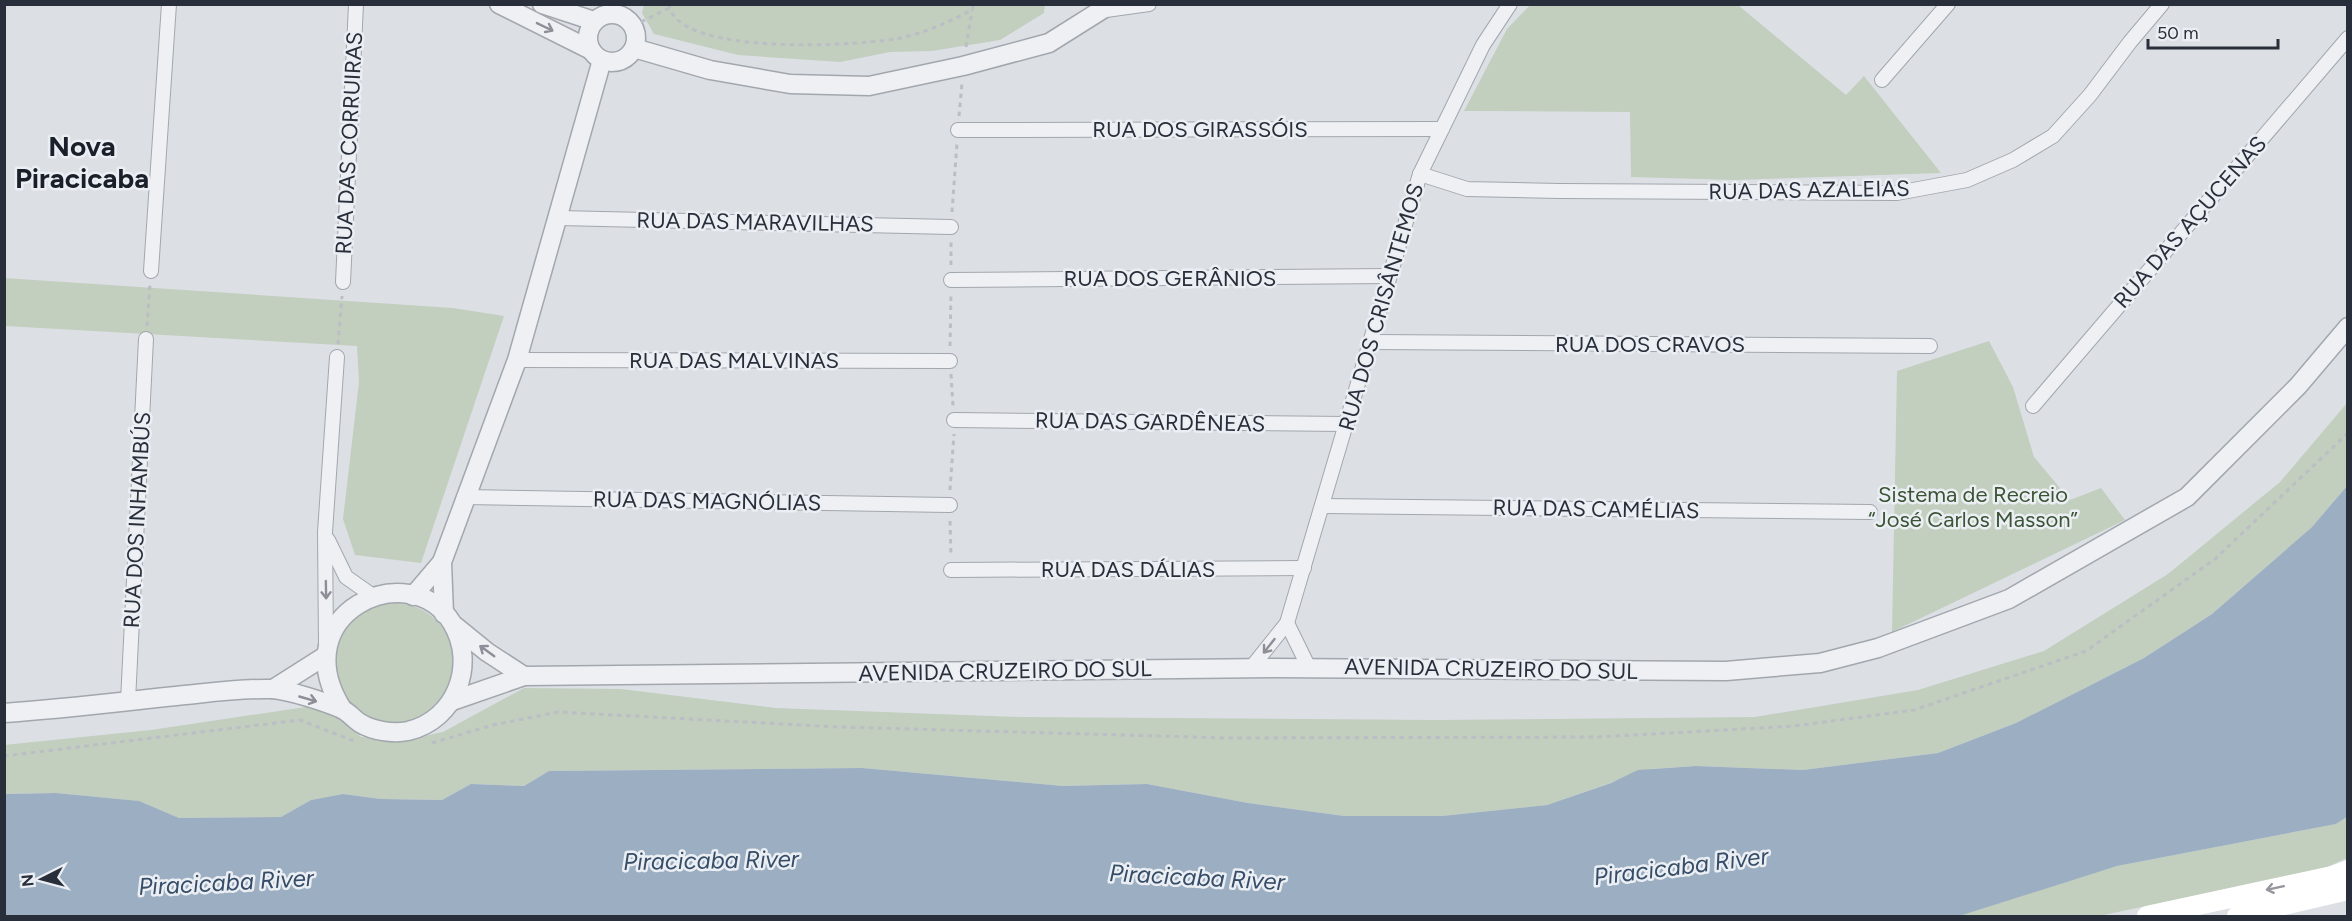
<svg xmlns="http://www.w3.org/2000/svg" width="2352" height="921" font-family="Figtree,sans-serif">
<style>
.green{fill:#c2cebe}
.water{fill:#9baec2}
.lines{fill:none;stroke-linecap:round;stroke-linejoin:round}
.minor-casing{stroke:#a2a7ae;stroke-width:16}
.tertiary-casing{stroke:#a2a7ae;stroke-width:21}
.path{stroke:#bbbec4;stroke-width:3;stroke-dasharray:4.5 4.5;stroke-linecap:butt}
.minor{stroke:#eff0f4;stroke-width:14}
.tertiary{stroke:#eff0f4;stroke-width:18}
.secondary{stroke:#fff;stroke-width:20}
.oneway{stroke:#8c8f97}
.oneway2{stroke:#94969c}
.labels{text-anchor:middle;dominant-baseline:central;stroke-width:5;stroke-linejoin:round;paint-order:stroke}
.street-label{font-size:22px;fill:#282e3a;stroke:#ebeff3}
.park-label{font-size:22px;fill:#3c5436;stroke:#ebeff3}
.water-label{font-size:24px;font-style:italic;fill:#364d69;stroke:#ebeff3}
.district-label{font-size:28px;font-weight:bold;fill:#1a202a;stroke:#ebeff3}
</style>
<rect width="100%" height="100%" fill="#dce0e5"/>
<g class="green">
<polygon points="644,4 1045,4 1045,5 1044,13 1000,40 932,51 890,52 840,62 738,55 654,34 642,13"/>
<polygon points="1530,5 1738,5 1846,95 1864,76 1941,173 1734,180 1631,177 1630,112 1464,111 1507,29"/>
<polygon points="4,278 453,308 504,316 421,563 355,555 343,519 359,382 357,346 5,326"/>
<polygon points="1989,341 2013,387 2034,457 2070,500 2101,488 2125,520 1892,632 1897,371"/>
<polygon points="2347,403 2347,486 2312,527 2212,614 2144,658 2016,723 1938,753 1803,770 1696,766 1650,769 1547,805 1442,816 1344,816 1248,803 1147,784 1063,786 862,768 549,771 524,786 471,784 442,800 381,799 343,794 311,800 281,817 179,818 138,801 56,793 5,794 4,745 151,730 312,706 339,714 361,737 405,740 443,732 524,688 621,689 776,708 1021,717 1436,720 1755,717 1918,690 2044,651 2168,574 2280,482"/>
<circle cx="394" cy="663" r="60"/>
<polygon points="2347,817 2347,858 2325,868 2099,916 1954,916 2117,866 2336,824"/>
</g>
<polygon class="water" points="2347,486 2347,817 2336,824 2117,866 1959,916 5,916 5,794 56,793 139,801 179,818 281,817 311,800 343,794 381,799 442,800 471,784 524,786 549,771 862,768 1063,786 1147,784 1248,803 1344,816 1442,816 1547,805 1611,783 1638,770 1696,766 1803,770 1938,753 2016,723 2144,658 2212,614 2312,527"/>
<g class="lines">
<g class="minor-casing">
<g id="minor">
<polyline points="1106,10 1149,4"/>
<polyline points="1882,80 1948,4"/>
<polyline points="958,130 1442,129"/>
<polyline points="1420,174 1467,189 1560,191 1897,193 1967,180 2013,160 2053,136 2090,95 2130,42 2162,4"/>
<polyline points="559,218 951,227"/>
<polyline points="151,271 169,4"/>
<polyline points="951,280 1389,276"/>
<polyline points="343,282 356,4"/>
<polyline points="1370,342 1930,346"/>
<polyline points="517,360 950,361"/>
<polyline points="2033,406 2348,38"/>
<polyline points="954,420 1347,424"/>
<polyline points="464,497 950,505"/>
<polyline points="1323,506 1870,512"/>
<polyline points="328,540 346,577 373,596"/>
<polyline points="951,570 1304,568"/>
<polyline points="1287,623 1309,668"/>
<polyline points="326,646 325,532 337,357"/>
<polyline points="1251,668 1287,623 1420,174 1483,45 1510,4"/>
<polyline points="128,701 146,339"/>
</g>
</g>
<g class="tertiary-casing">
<g id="tertiary">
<polyline points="499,4 591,50"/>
<polyline points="542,4 594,21"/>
<circle cx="612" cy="38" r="24"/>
<polyline points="634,48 710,70 790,84 869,86 963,66 1049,43 1111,4"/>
<polyline points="413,596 442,562"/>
<polyline points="444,614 442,562 517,360 602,60"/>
<polyline points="455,626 487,652 524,676"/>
<polyline points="273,689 325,656"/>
<polyline points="452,701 524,676 1274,668 1726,671 1820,663 1878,648 2009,599 2187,497 2298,386 2348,327"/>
<path d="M4,713C62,709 119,702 176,696C207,693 241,688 272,689C289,690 325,702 342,709C348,712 354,719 360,723C373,731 393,734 408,731C456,720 477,664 452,623C410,554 281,613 343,710"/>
</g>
</g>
<g class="path">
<path d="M669,4C675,58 867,46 905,37C930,31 950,21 972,10L974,4"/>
<polyline points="633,26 669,8"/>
<polyline points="966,47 972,10"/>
<polyline points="959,116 962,83"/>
<polyline points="952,212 957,143"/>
<polyline points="951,265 951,242"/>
<polyline points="147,326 150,284"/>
<polyline points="338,344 342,296"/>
<polyline points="950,346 951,293"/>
<polyline points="951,374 953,406"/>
<polyline points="950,490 954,434"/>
<polyline points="950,521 951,556"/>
<polyline points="432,743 493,725 558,712 839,727 1228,738 1599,737 1794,726 1914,710 2086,651 2215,559 2348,433"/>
<polyline points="4,756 300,720 354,741"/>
</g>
<use href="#minor" class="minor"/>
<use href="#tertiary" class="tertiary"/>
<g class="secondary">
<polyline points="2147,916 2332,876 2348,870"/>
<polyline points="2237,916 2348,890"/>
</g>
</g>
<defs><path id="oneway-shaft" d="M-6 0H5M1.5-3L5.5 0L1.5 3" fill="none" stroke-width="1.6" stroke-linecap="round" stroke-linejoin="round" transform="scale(1.5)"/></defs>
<g class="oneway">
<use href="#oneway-shaft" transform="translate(545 27) rotate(26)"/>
<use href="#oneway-shaft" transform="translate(326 590) rotate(89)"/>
<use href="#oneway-shaft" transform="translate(1269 646) rotate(128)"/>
<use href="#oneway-shaft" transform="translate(487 651) rotate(-144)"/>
<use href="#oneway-shaft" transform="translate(308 699) rotate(16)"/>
</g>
<use class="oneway2" href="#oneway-shaft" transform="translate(2275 888) rotate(168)"/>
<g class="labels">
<g class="street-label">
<text x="1200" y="129">RUA DOS GIRASSÓIS</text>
<text transform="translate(349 143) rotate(-87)">RUA DAS CORRUIRAS</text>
<text transform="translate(1809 190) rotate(-1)">RUA DAS AZALEIAS</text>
<text transform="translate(755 222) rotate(1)">RUA DAS MARAVILHAS</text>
<text transform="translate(2190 222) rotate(-49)">RUA DAS AÇUCENAS</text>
<text x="1170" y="278">RUA DOS GERÂNIOS</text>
<text transform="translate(1381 307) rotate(-74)">RUA DOS CRISÂNTEMOS</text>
<text x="1650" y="344">RUA DOS CRAVOS</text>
<text x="734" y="360">RUA DAS MALVINAS</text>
<text transform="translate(1150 422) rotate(1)">RUA DAS GARDÊNEAS</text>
<text transform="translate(707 501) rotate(1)">RUA DAS MAGNÓLIAS</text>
<text transform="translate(1596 509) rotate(1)">RUA DAS CAMÉLIAS</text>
<text transform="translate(137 520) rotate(-87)">RUA DOS INHAMBÚS</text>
<text x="1128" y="569">RUA DAS DÁLIAS</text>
<text transform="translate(1491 669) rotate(1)">AVENIDA CRUZEIRO DO SUL</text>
<text transform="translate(1005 671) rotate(-1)">AVENIDA CRUZEIRO DO SUL</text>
</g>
<g class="park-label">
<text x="1973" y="494">Sistema de Recreio<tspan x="1973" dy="25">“José Carlos Masson”</tspan></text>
</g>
<g class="water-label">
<text transform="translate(711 860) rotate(-1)">Piracicaba River</text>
<text transform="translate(1681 866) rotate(-7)">Piracicaba River</text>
<text transform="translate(1197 877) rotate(3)">Piracicaba River</text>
<text transform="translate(226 882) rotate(-3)">Piracicaba River</text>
</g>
<g class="district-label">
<text x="82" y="146">Nova<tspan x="82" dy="32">Piracicaba</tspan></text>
</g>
</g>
<rect width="2352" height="921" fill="none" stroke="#282e3a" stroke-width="12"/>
<g transform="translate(42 879) rotate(264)" stroke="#ebeff3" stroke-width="4.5" paint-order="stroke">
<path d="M0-4.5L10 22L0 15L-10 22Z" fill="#282e3a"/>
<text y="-9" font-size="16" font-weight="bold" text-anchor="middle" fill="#282e3a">N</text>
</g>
<path d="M2148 39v9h130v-9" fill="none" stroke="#282e3a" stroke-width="3"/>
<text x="2157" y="39" font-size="18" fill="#282e3a" stroke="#ebeff3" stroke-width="4.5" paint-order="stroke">50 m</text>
</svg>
